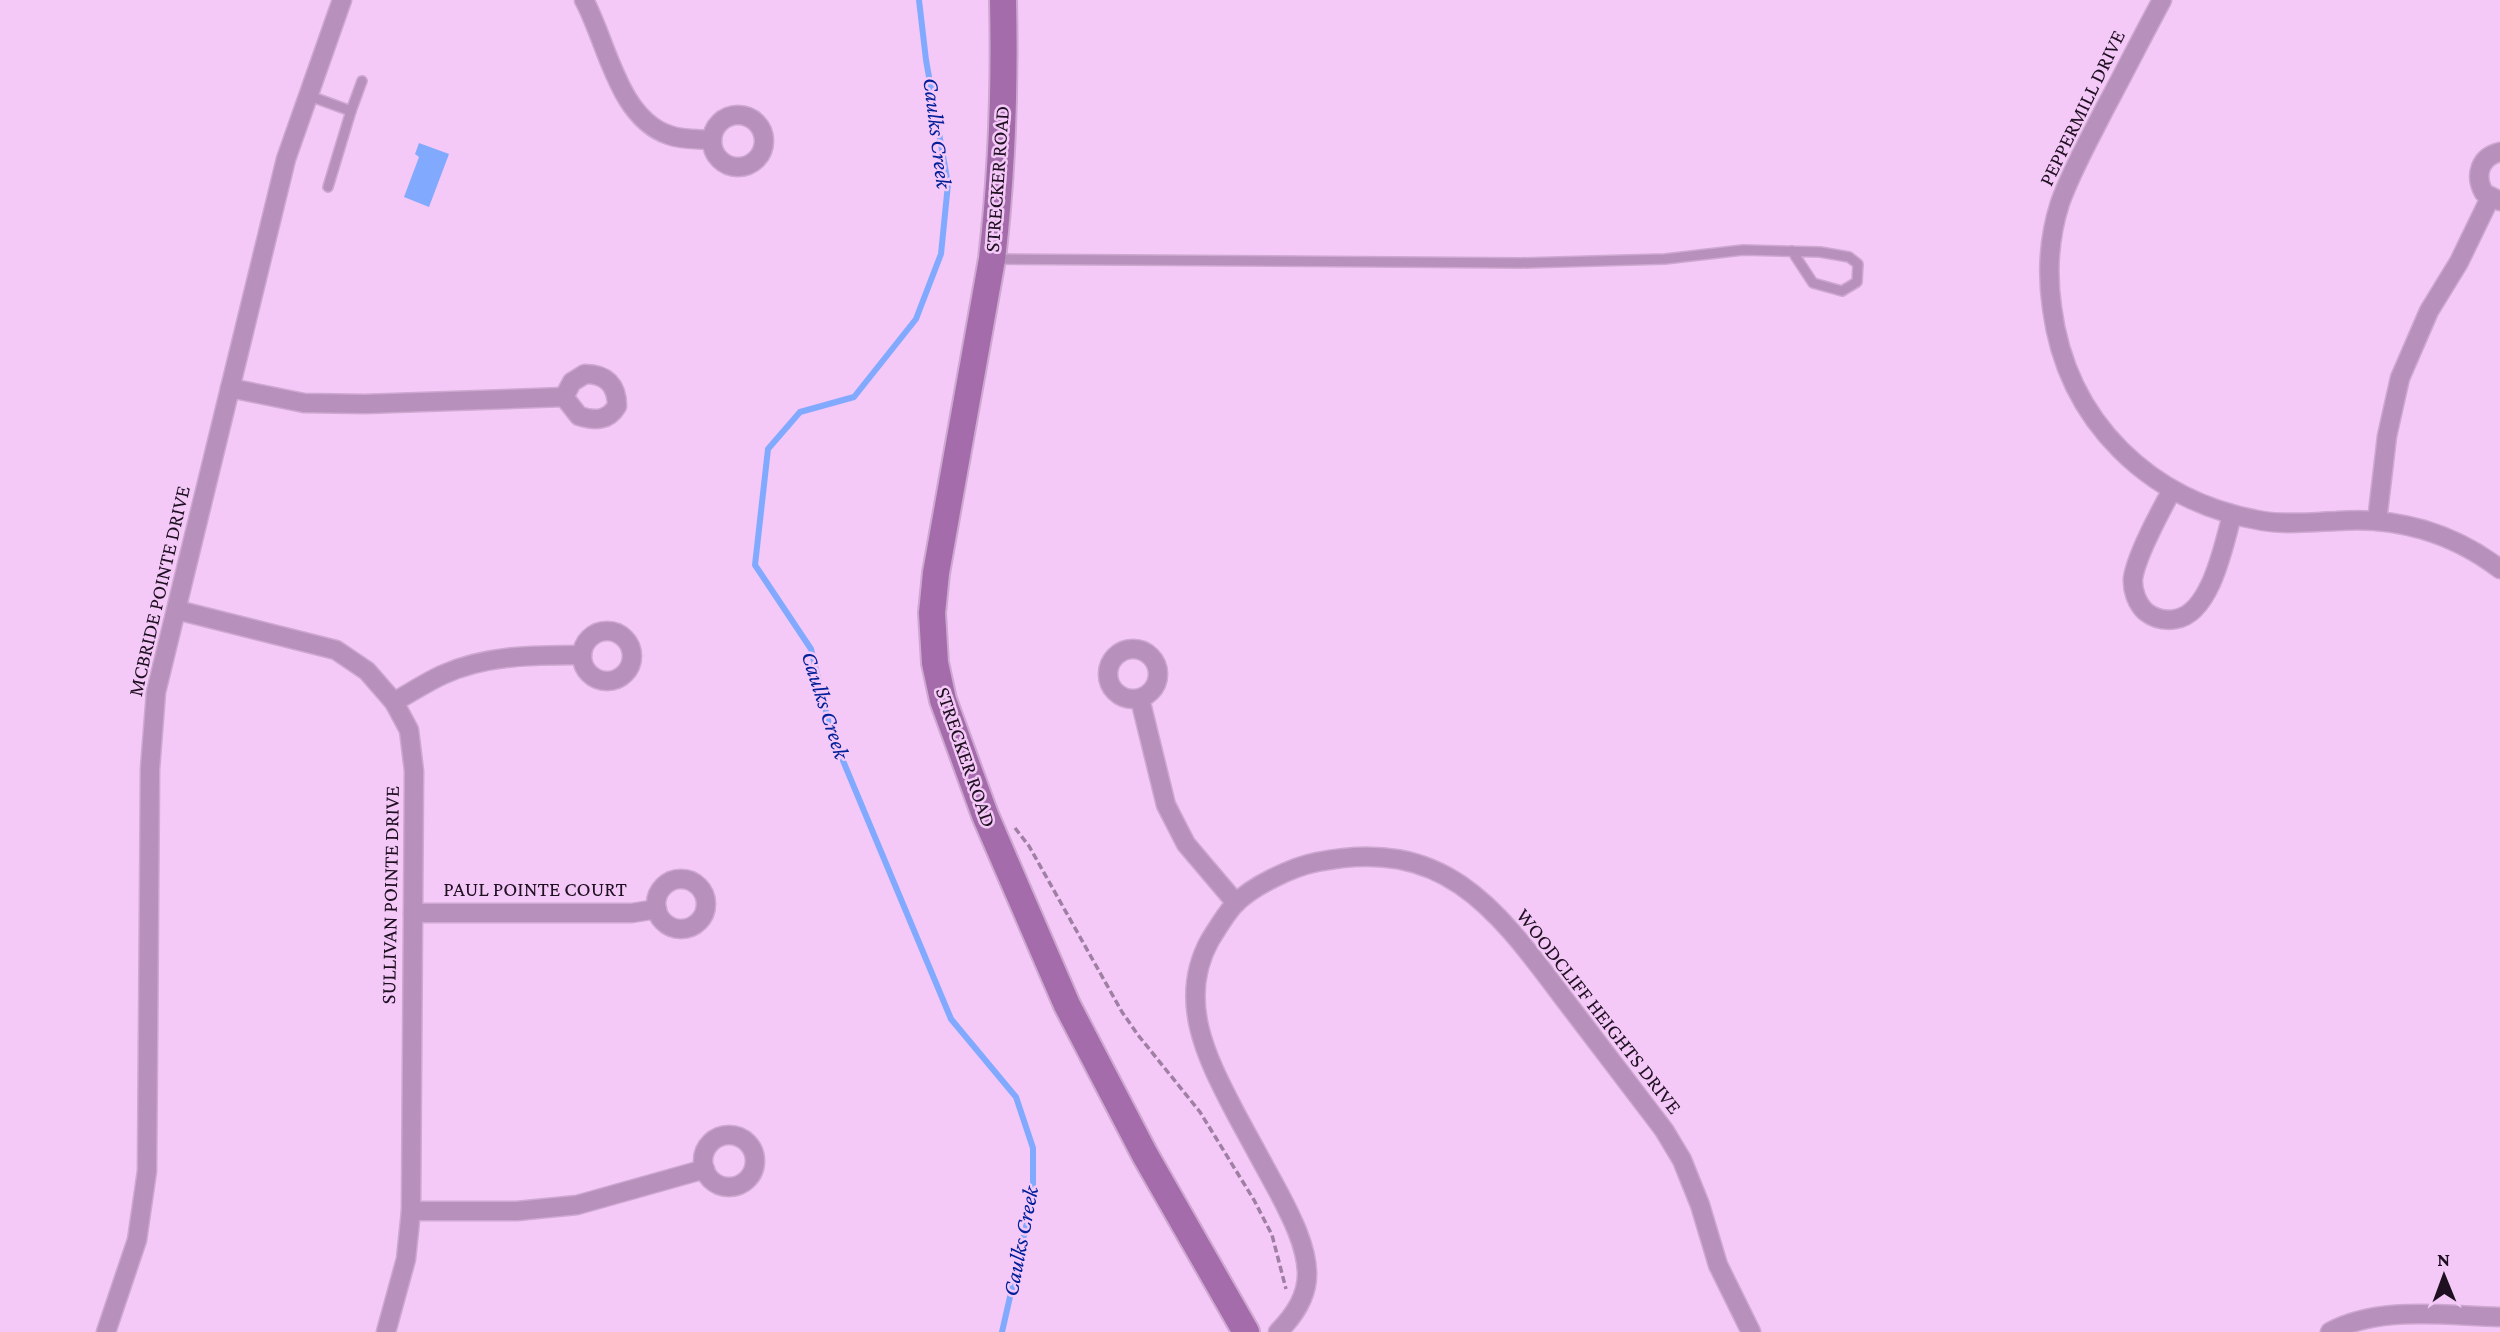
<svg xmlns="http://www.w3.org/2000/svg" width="2500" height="1332" font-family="'Crimson Pro',serif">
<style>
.water{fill:#81aafe}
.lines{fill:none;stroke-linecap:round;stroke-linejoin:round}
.stream{stroke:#81aafe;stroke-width:6}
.lane-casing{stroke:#cea8d1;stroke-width:12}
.street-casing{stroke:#cea8d1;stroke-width:21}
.secondary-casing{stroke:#cea8d1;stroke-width:30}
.path{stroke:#9f7fa2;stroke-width:3.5;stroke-dasharray:7 3.5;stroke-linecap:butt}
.lane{stroke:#b791bb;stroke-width:9}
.street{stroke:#b791bb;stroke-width:18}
.secondary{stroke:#a46caa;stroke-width:26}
.labels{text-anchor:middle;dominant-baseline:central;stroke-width:5;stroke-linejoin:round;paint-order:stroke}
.street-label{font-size:21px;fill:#1f1021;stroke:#f4c9f8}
.water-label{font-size:23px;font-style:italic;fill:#002099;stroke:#f4c9f8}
</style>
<rect width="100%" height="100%" fill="#f4c9f8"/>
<polygon class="water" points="419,143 449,154 429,207 404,197 419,157 415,154"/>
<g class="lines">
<polyline class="stream" points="919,0 926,60 948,184 941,254 916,319 854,397 800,412 768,449 755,565 811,649 831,732 951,1019 1016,1097 1033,1148 1033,1196 1002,1332"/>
<g class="lane-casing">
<g id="lane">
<polyline points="307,95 351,111 362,81"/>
<polyline points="328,187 351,111"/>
<polyline points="994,259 1521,263 1665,259 1743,250 1820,252 1849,257 1858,264 1857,282 1842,291 1813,283 1792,251"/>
</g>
</g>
<g class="street-casing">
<g id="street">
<path d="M584,0C607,42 618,118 669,135C682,140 698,139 712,140"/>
<path d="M2162,0C2142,37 2123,75 2103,112C2088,142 2071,172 2060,203C2049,237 2047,273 2052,308C2067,422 2150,502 2263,521C2287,525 2312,522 2337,521C2396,516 2453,533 2500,569"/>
<circle cx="738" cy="141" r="26"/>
<path d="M2500,152C2480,157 2474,175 2484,193L2500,201"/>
<path d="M585,374C606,374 617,385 617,406C608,421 595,421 579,416L564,397L572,382Z"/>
<polyline points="230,388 304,403 365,404 564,397"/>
<path d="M2172,490C2160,512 2137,554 2133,578C2132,590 2137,604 2146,612C2155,619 2165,621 2176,619C2211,613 2224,544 2232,515"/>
<polyline points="2377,521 2387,436 2400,378 2429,311 2459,262 2490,198"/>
<polyline points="177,610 336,650 367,671 394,702 409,730 414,771 411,1211 406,1259 386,1332"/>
<circle cx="607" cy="656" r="25"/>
<circle cx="1133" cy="674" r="25"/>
<polyline points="1140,699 1166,805 1186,844 1236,903"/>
<path d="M394,702C410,693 425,683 442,675C486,655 534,655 582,655"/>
<circle cx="681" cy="904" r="25"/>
<polyline points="413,913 632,913 657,909"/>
<circle cx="729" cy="1161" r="26"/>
<polyline points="411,1211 517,1211 577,1205 705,1169"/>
<polyline points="106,1332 137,1240 147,1171 150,769 156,692 286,159 342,0"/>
<path d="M1278,1332C1293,1317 1308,1296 1307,1272C1306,1245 1291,1216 1279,1193C1265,1167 1250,1140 1236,1114C1208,1060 1176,1001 1210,940C1217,929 1225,915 1234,905C1252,886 1292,867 1317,862C1445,836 1496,908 1565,1000C1598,1043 1631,1087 1664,1130L1682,1160L1700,1205L1718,1265L1751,1332"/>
<path d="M2330,1332C2380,1305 2445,1316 2500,1317"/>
</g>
</g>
<g class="secondary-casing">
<path id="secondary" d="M1003,0C1005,86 1002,173 992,259L936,573L932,613L935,663L943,700L985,815L1067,1005L1145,1155L1246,1332"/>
</g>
<polyline class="path" points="1015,828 1029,846 1122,1012 1138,1035 1200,1112 1254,1200 1272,1235 1286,1289"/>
<use href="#lane" class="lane"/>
<use href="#street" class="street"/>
<use href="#secondary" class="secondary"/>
</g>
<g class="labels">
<g class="street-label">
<text transform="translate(2082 108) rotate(-64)">PEPPERMILL DRIVE</text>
<text transform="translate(997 179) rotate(-86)">STRECKER ROAD</text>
<text transform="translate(159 591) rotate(-77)">MCBRIDE POINTE DRIVE</text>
<text transform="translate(966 757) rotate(71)">STRECKER ROAD</text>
<text x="535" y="889">PAUL POINTE COURT</text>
<text transform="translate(390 895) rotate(-89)">SULLIVAN POINTE DRIVE</text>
<text transform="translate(1599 1011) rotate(52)">WOODCLIFF HEIGHTS DRIVE</text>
</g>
<g class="water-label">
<text transform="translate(938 133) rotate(83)">Caulks Creek</text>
<text transform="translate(826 705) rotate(72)">Caulks Creek</text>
<text transform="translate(1020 1241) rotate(-79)">Caulks Creek</text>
</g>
</g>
<g transform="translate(2444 1276) rotate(359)" stroke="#f4c9f8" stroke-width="5" paint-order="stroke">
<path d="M0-5L12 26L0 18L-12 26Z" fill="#1f1021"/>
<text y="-10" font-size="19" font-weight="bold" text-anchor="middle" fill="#1f1021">N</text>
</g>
</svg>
